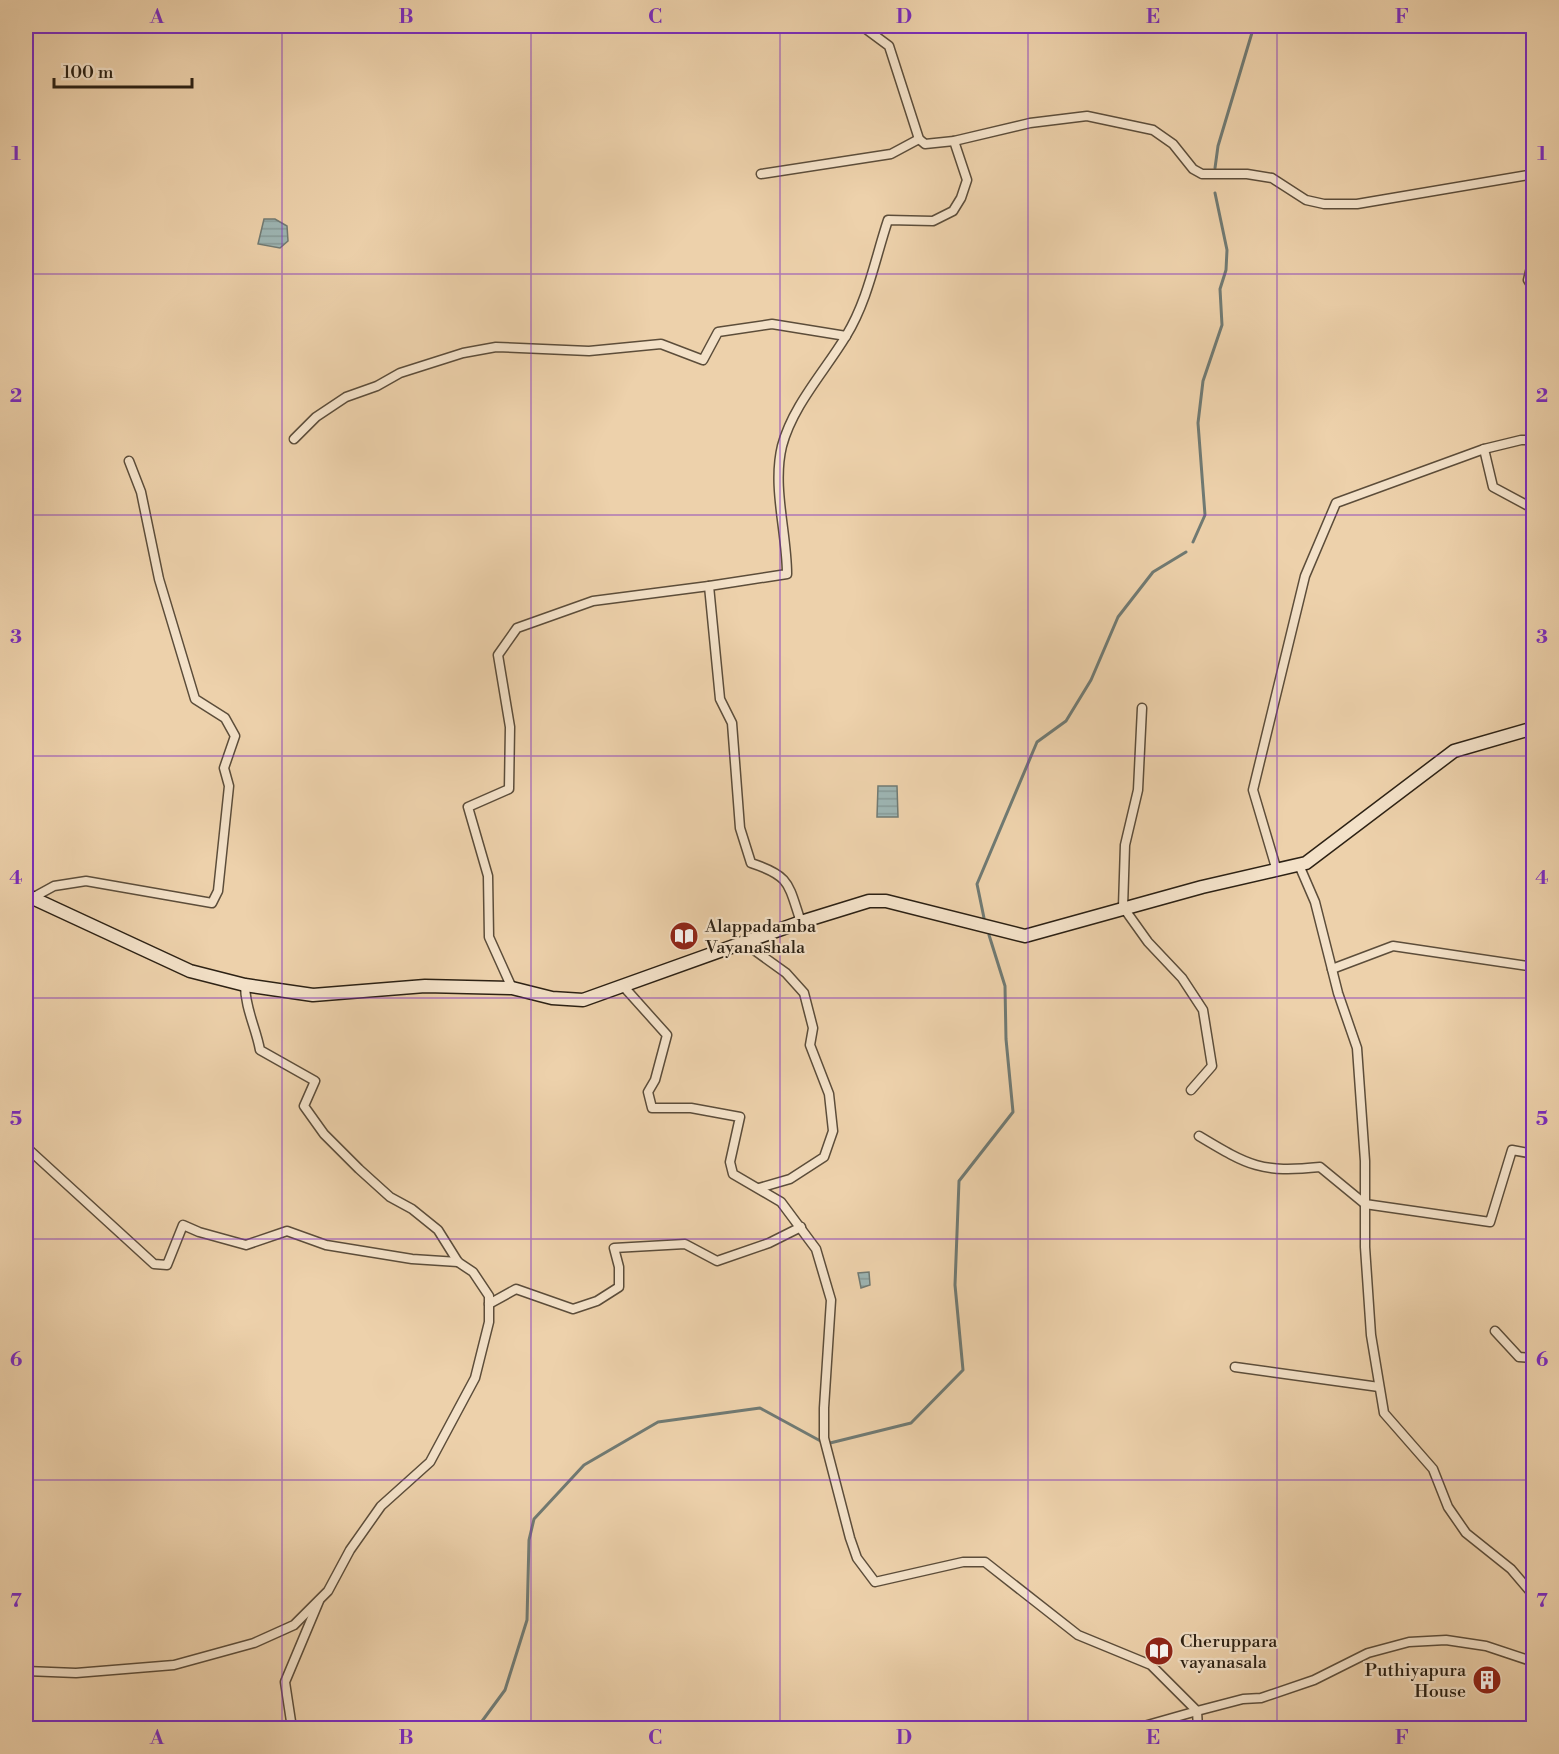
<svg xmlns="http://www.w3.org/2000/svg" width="1559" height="1754" font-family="'Libre Bodoni',serif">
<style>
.water{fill:url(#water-rules);stroke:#707a73;stroke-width:1.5}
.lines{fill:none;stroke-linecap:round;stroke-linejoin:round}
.stream{stroke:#707a73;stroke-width:3}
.street-casing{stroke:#5c4d3a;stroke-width:11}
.secondary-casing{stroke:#2c2114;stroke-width:15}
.street{stroke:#f3e1c8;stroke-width:8}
.secondary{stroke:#f3e1c8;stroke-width:12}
.grid{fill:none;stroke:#7b2cbf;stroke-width:1.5;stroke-opacity:0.55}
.labels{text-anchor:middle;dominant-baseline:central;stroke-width:4.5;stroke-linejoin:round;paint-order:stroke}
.poi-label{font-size:18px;fill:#2c2114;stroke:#f3e1c8;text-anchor:start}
.neatline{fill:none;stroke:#7b2cbf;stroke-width:2}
.grid-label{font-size:20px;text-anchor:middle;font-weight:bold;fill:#7b2cbf}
</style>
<defs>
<pattern id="water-rules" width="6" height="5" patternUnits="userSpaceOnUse" patternTransform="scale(1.5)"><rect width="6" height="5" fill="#9db5b3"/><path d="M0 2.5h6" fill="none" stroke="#879b99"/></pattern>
</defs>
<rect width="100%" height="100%" fill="#edd1ab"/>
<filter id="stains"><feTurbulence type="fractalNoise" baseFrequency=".00333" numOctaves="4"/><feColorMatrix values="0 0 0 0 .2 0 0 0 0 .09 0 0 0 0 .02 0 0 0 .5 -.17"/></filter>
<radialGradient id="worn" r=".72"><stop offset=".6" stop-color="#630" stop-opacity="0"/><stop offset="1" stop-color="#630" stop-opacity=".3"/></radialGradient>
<g class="water">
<polygon points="264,219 275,219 287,226 288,241 280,248 258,244"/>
<polygon points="878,786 897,786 898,817 877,817"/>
<polygon points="869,1272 870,1285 861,1288 858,1273"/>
</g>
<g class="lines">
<g class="stream">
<polyline points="1215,168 1218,146 1254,26"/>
<polyline points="1193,542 1205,515 1198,423 1203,381 1222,325 1220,289 1226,270 1227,250 1215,193"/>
<polyline points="984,918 977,884 1037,742 1066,721 1091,680 1118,617 1153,572 1186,552"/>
<polyline points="477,1728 505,1690 527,1620 529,1540 534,1519 584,1465 658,1422 760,1408 826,1444 911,1423 963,1370 955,1285 959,1181 1013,1112 1006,1039 1005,986 989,935"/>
</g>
<g class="street-casing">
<g id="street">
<polyline points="862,26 889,46 919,139 925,144 954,141 1030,123 1087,116 1153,130 1173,144 1193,169 1202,174 1247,174 1272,178 1306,200 1324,204 1357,204 1534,174"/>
<polyline points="761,174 891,154 919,139"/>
<polyline points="1534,255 1528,280 1534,290"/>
<polyline points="294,439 316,417 346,397 377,386 400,373 463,353 496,347 589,351 661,344 703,360 718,332 772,324 846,336"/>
<polyline points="1534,440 1521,440 1484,449 1493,487 1534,509"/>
<polyline points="1142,708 1138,790 1125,845 1123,907 1148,942 1182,978 1203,1010 1212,1066 1191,1090"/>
<polyline points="1299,865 1315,902 1338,993 1357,1048 1365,1161 1365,1247 1371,1335 1384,1413 1433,1469 1448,1507 1466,1533 1511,1569 1534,1596"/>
<polyline points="1277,871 1253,790 1305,576 1336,503 1484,449"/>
<polyline points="34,897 54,886 86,881 212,903 218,891 229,786 224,768 235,736 225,718 195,699 159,579 141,492 129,461"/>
<path d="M801,922C788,884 791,876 751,863L740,828L732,723L720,699L709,586L787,574C787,533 772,487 782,446C793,405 825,371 846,336C868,300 875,259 888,220L933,221L953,211L961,198L967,180L954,141"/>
<polyline points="743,942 786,973 804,993 813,1028 810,1045 829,1094 833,1131 824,1157 790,1179 759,1188"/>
<polyline points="1332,969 1393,946 1534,967"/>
<polyline points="624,987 667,1035 655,1080 648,1092 652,1108 691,1108 740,1117 730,1162 733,1174 781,1202 816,1249 831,1300 824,1408 824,1438 850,1538 857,1558 875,1582 963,1562 985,1562 1078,1635 1151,1665 1197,1711 1137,1728"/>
<polyline points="512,988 489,937 488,876 468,807 509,789 510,727 498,655 517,628 593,601 709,586"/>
<path d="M1199,1136C1249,1166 1261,1173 1320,1167L1365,1204L1490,1222L1512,1150L1534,1154"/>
<polyline points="26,1147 154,1264 167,1265 183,1225 199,1232 246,1245 287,1231 326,1245 412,1259 458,1262"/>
<polyline points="489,1304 516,1289 573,1309 597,1301 619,1287 619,1267 614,1248 685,1244 717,1261 769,1243 801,1227"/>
<polyline points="1495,1331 1519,1357 1531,1358 1534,1355"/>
<polyline points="1235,1367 1379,1387"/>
<path d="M26,1671L76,1673L174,1665L254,1643L294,1625L328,1591L350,1550L381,1506L430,1462L475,1378L489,1322V1296L473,1272L458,1262L438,1230L412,1209L390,1197L359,1169L324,1134L304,1106L315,1081L260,1050C256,1028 245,1008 245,985"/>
<polyline points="292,1728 285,1682 319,1601"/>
<polyline points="1198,1728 1197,1711 1243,1699 1261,1698 1314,1680 1368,1653 1409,1642 1446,1640 1486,1646 1534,1662"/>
</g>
</g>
<g class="secondary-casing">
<polyline id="secondary" points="26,895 190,971 245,985 313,995 425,986 512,988 552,998 583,1000 801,922 869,901 886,901 1025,936 1202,887 1306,863 1454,751 1534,728"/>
</g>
<use href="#street" class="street"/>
<use href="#secondary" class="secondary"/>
</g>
<path class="grid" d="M282,26V1728M531,26V1728M780,26V1728M1028,26V1728M1277,26V1728M26,274H1534M26,515H1534M26,756H1534M26,998H1534M26,1239H1534M26,1480H1534"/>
<defs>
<g id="library-disc" transform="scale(1.5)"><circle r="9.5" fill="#8f2418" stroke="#f3e1c8"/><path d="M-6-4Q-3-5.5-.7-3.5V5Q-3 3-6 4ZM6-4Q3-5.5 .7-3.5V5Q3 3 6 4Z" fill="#fff"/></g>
<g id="building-disc" transform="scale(1.5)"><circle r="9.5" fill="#8f2418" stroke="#f3e1c8"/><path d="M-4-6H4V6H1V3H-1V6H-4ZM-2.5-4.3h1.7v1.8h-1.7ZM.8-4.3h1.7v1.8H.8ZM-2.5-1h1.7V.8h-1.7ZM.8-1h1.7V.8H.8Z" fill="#fff"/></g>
</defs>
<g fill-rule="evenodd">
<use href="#library-disc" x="684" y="936"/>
<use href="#library-disc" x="1159" y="1651"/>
<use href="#building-disc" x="1487" y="1680"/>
</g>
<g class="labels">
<g class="poi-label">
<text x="705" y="926">Alappadamba<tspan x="705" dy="21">Vayanashala</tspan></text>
<text x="1180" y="1641">Cheruppara<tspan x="1180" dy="21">vayanasala</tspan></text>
<text x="1466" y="1670" text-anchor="end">Puthiyapura<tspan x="1466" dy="21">House</tspan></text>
</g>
</g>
<rect width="1559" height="1754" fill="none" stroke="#edd1ab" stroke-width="66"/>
<path d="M54 78v9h138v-9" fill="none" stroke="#2c2114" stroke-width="3"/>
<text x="63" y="78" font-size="18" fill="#2c2114" stroke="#f3e1c8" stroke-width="4.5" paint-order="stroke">100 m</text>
<rect x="33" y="33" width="1493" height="1688" class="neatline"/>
<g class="grid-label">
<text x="157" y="23">A</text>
<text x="406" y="23">B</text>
<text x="655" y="23">C</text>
<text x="904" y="23">D</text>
<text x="1153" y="23">E</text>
<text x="1402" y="23">F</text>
<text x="16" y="160">1</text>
<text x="1542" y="160">1</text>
<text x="16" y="402">2</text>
<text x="1542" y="402">2</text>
<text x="16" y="643">3</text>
<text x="1542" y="643">3</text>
<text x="16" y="884">4</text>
<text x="1542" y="884">4</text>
<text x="16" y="1125">5</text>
<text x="1542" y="1125">5</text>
<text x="16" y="1366">6</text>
<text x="1542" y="1366">6</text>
<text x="16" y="1607">7</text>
<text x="1542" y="1607">7</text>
<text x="157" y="1744">A</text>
<text x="406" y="1744">B</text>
<text x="655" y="1744">C</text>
<text x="904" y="1744">D</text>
<text x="1153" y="1744">E</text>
<text x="1402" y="1744">F</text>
</g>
<rect width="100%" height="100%" filter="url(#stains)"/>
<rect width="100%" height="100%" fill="url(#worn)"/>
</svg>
